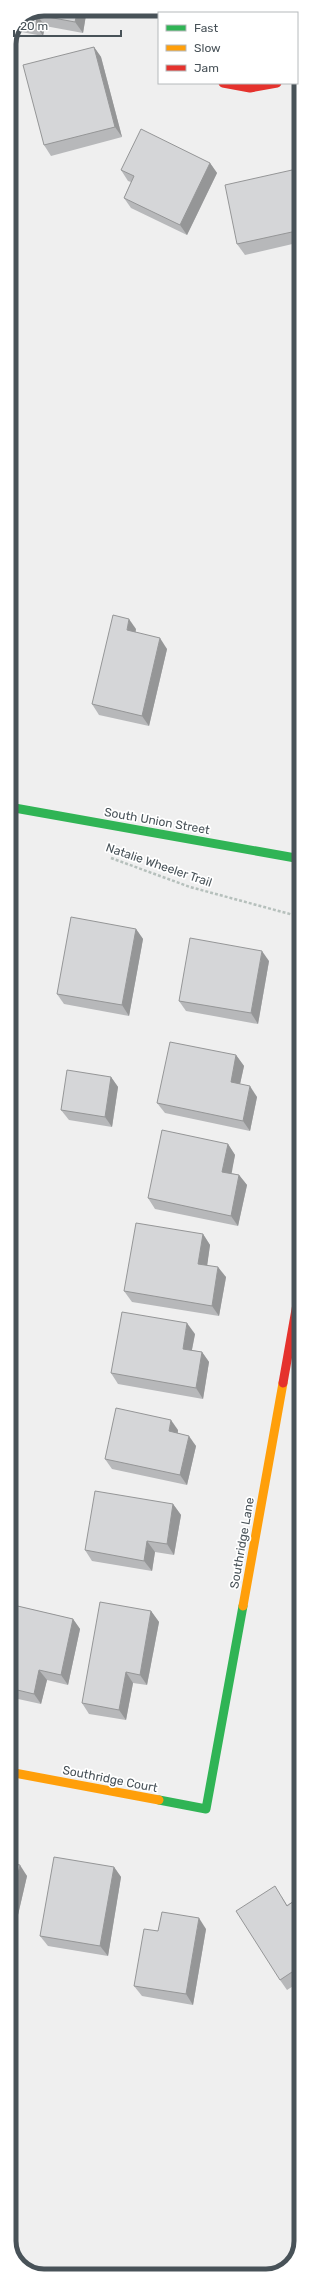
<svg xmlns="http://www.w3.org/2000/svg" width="310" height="2285" font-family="Rubik,sans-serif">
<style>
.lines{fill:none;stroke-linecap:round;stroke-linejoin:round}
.path{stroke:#b6c0bc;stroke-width:2.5;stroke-dasharray:3 2;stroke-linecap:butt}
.street{stroke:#c6c9ca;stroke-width:22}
.fast{stroke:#30b455;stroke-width:9}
.slow{stroke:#ff9f0a;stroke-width:9}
.jam{stroke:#e5322d;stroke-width:9}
.wall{fill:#b7b8ba}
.shaded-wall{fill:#959697}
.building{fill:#d5d6d8;stroke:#959697}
.labels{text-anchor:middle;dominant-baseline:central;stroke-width:3.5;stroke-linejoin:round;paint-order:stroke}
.street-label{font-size:12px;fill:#485258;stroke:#fff}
.rim{fill:none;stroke:#485258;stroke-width:5}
</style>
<rect width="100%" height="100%" fill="#efefef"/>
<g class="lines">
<polyline class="path" points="111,858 190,887 301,917"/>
<g class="street">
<polyline points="188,13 188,9"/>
<polyline points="297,70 301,67"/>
</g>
<g class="fast">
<polyline points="9,807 301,859"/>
<polyline points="159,1800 206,1809 243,1606"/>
</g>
<g class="slow">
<polyline points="243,1606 283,1383"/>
<polyline points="9,1772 159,1800"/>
</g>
<g class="jam">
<polyline points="223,83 250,88 277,83"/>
<polyline points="283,1383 301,1281"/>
</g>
</g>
<g class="wall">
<polygon points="44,9 87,9 83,33 45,26 43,36 16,31 15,29 19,19"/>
<polygon points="94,47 101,57 122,137 51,156 44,145"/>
<polygon points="210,163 217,173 187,235 131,208 124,198 131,182 128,181 121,170"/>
<polygon points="301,168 301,242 245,255 237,244"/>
<polygon points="136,629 135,633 167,649 149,726 99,715 92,704"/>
<polygon points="136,929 143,939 129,1016 64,1004 57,994"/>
<polygon points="269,961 258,1024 186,1011 179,1001"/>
<polygon points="236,1055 244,1066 240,1084 257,1097 250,1131 165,1113 157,1103"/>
<polygon points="111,1077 118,1087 112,1127 69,1120 61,1110"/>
<polygon points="228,1144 235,1155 231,1173 239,1175 247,1185 238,1226 155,1209 148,1198"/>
<polygon points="203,1234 210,1245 207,1265 226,1277 219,1316 132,1302 124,1291"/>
<polygon points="195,1334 192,1350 202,1352 209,1362 203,1399 118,1384 111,1373"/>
<polygon points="178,1430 178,1433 196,1446 187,1485 112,1469 105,1459"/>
<polygon points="173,1504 181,1515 174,1555 155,1552 152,1571 92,1561 85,1550"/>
<polygon points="9,1604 73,1619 80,1629 68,1685 47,1680 41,1704 9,1697"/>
<polygon points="151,1611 159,1622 147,1685 133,1683 126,1720 89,1714 82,1703"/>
<polygon points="301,1646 301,1683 295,1674"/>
<polygon points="9,1845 15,1853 12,1864 27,1876 14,1932 9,1931"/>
<polygon points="114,1867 121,1877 108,1956 48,1946 40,1936"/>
<polygon points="301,1896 301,1981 287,1990 280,1980 282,1897 287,1905"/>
<polygon points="206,1929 193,2005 142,1996 134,1986 158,1931"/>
</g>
<g class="shaded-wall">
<polygon points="78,9 87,9 83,33 75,22"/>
<polygon points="37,15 45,26 43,36 36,25"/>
<polygon points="94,47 101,57 122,137 115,127"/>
<polygon points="210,163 217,173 187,235 180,225"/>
<polygon points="129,619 136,629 134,641 127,630"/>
<polygon points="160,638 167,649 149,726 142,716"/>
<polygon points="136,929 143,939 129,1016 122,1005"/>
<polygon points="262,951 269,961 258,1024 251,1013"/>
<polygon points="236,1055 244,1066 238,1093 231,1082"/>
<polygon points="111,1077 118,1087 112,1127 105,1117"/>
<polygon points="250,1086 257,1097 250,1131 243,1121"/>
<polygon points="228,1144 235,1155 230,1182 222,1172"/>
<polygon points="239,1175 247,1185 238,1226 231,1216"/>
<polygon points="203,1234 210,1245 206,1274 198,1264"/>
<polygon points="218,1267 226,1277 219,1316 212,1306"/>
<polygon points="187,1323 195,1334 190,1359 183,1349"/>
<polygon points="202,1352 209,1362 203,1399 196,1388"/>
<polygon points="171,1420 178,1430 176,1442 169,1431"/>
<polygon points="189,1436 196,1446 187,1485 180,1475"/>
<polygon points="173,1504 181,1515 174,1555 167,1544"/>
<polygon points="147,1541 155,1552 152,1571 144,1561"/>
<polygon points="151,1611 159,1622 147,1685 140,1675"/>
<polygon points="73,1619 80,1629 68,1685 61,1675"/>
<polygon points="39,1670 47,1680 41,1704 34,1694"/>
<polygon points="126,1672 133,1683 126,1720 119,1710"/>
<polygon points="9,1845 15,1853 10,1872 9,1870"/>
<polygon points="20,1865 27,1876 14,1932 9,1925 9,1911"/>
<polygon points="114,1867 121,1877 108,1956 100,1946"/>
<polygon points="199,1918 206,1929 193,2005 186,1994"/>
</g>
<g class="building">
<polygon points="44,9 78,9 75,22 37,15 36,25 18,22 19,19"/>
<polygon points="94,47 115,127 44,145 23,65"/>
<polygon points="141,129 210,163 180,225 124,198 134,176 121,170"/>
<polygon points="301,168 301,230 237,244 225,185"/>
<polygon points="113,615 129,619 127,630 160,638 142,716 92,704"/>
<polygon points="71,917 136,929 122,1005 57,994"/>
<polygon points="190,938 262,951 251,1013 179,1001"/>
<polygon points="170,1042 236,1055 231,1082 250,1086 243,1121 157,1103"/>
<polygon points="67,1070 111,1077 105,1117 61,1110"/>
<polygon points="162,1130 228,1144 222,1172 239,1175 231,1216 148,1198"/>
<polygon points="136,1223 203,1234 198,1264 218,1267 212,1306 124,1291"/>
<polygon points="122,1312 187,1323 183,1349 202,1352 196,1388 111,1373"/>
<polygon points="116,1408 171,1420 169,1431 189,1436 180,1475 105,1459"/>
<polygon points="95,1491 173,1504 167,1544 147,1541 144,1561 85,1550"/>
<polygon points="100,1602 151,1611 140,1675 126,1672 119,1710 82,1703"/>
<polygon points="9,1604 73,1619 61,1675 39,1670 34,1694 9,1688"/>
<polygon points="300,1646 301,1646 301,1675 295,1674"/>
<polygon points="301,1846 301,1855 298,1854"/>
<polygon points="54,1857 114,1867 100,1946 40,1936"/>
<polygon points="9,1863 20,1865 9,1911"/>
<polygon points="275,1886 287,1906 301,1896 301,1966 280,1980 236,1911"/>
<polygon points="162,1912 199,1918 186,1994 134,1986 144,1929 158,1931"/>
</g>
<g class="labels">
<g class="street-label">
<text transform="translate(157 821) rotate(10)">South Union Street</text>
<text transform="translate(159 865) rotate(19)">Natalie Wheeler Trail</text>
<text transform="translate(242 1543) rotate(-80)">Southridge Lane</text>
<text transform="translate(110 1779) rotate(11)">Southridge Court</text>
</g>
</g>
<path d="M0 0H310V2285H0ZM44 16H266A28 28 0 0 1 294 44V2241A28 28 0 0 1 266 2269H44A28 28 0 0 1 16 2241V44A28 28 0 0 1 44 16Z" fill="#fff" fill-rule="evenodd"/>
<path class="rim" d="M44 16H266A28 28 0 0 1 294 44V2241A28 28 0 0 1 266 2269H44A28 28 0 0 1 16 2241V44A28 28 0 0 1 44 16Z"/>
<rect x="158" y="12" width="140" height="72" fill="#ffffff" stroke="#b6babc"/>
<rect x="166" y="25" width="20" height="6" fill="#30b455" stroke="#b6babc"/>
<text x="194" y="32" font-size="12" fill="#485258">Fast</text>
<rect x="166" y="45" width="20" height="6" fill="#ff9f0a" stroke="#b6babc"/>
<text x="194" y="52" font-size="12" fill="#485258">Slow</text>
<rect x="166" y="65" width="20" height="6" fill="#e5322d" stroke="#b6babc"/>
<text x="194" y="72" font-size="12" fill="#485258">Jam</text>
<path d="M14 30v6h107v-6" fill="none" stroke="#485258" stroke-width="2"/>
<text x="20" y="30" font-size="12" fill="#485258" stroke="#ffffff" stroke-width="3" paint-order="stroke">20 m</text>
</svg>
